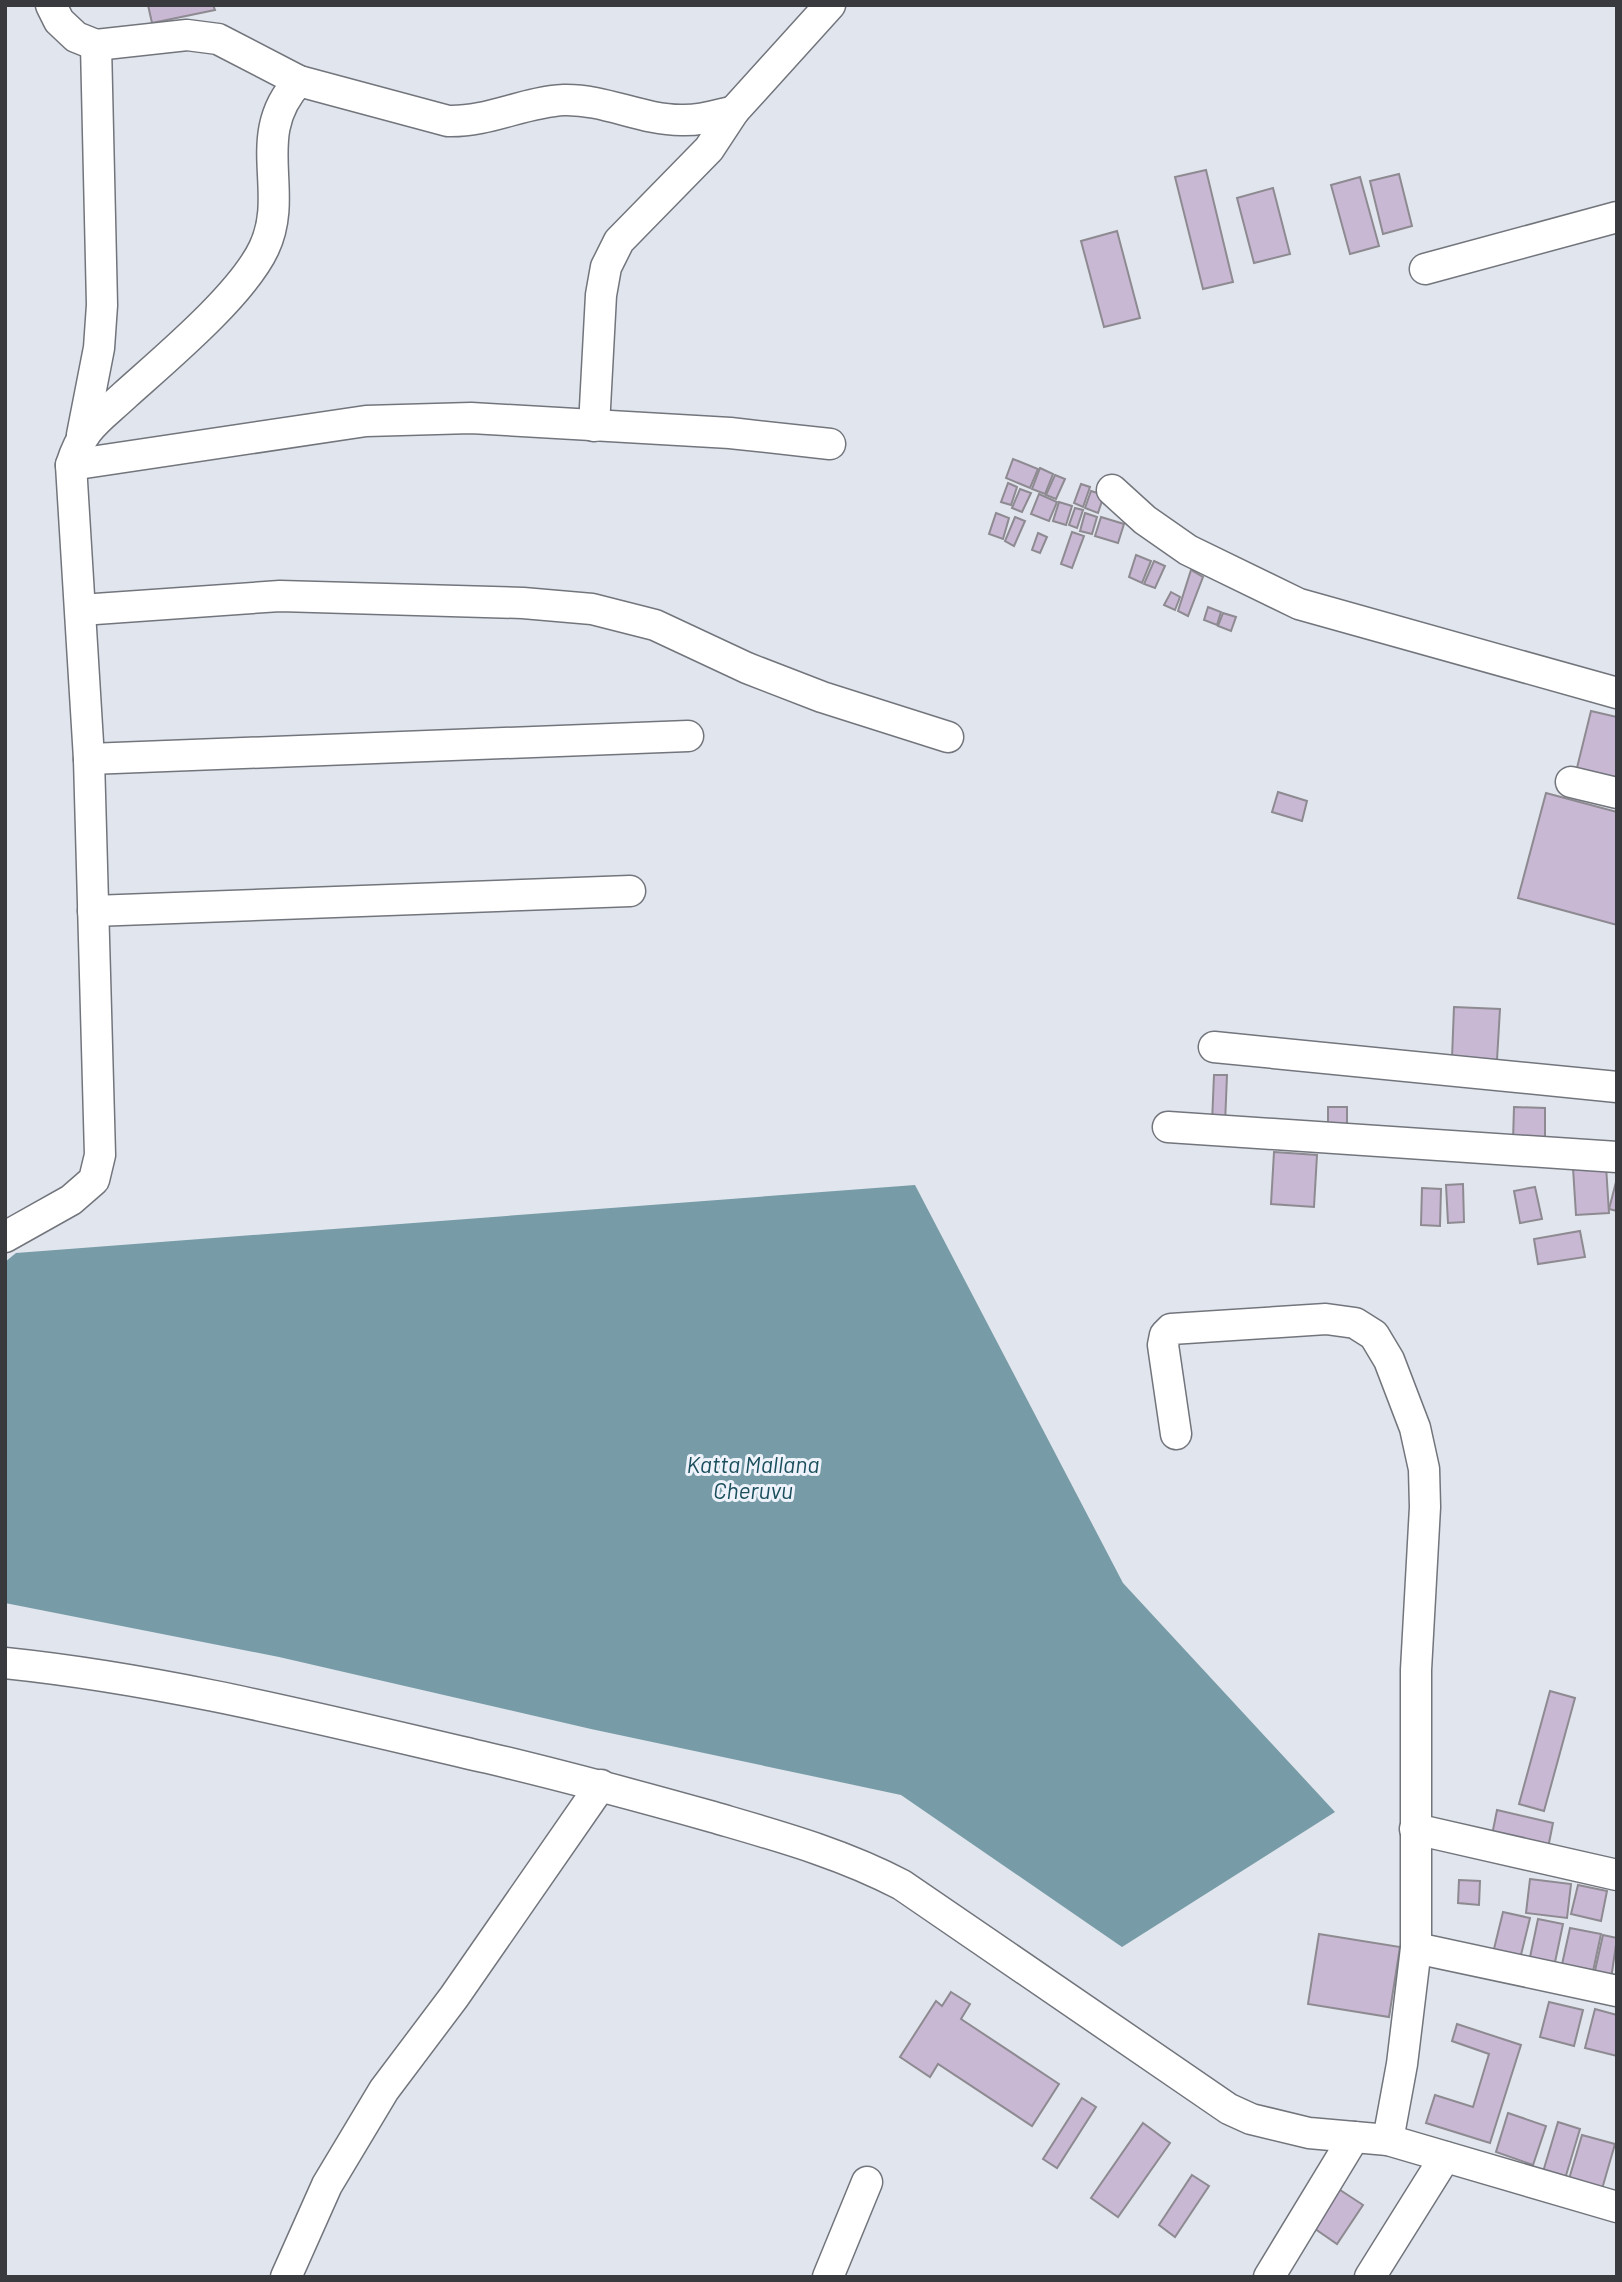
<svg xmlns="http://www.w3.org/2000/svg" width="1622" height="2282" font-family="Barlow,sans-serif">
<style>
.water{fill:#779ca7}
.building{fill:#c9b8d4;stroke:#8e8a91;stroke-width:2}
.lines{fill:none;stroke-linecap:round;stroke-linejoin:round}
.minor-casing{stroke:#72757c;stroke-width:33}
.minor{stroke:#fff;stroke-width:30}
.labels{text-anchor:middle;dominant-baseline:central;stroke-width:6;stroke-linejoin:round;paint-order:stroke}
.water-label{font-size:23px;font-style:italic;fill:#1b4f5d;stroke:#eef2fa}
</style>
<rect width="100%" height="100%" fill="#e1e5ed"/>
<polygon class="water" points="915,1185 1123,1583 1335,1812 1122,1947 901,1795 591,1729 279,1657 5,1603 5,1262 16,1253"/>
<g class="building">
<polygon points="148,5 213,5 215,10 152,23"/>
<polygon points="1206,170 1233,282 1203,289 1175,177"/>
<polygon points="1399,174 1412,226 1383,234 1370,181"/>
<polygon points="1360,177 1379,246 1350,254 1331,185"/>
<polygon points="1273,188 1290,254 1254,263 1237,198"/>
<polygon points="1117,231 1140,318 1104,327 1081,241"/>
<polygon points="1013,459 1038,469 1030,488 1006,478"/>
<polygon points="1040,468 1053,474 1045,494 1032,489"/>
<polygon points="1055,475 1065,479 1056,499 1046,495"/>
<polygon points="1008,483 1017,487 1011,505 1001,502"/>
<polygon points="1081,484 1090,487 1083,507 1074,503"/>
<polygon points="1020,489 1031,493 1022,512 1012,508"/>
<polygon points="1091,491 1104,495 1098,513 1085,508"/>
<polygon points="1039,494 1057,502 1049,521 1031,514"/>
<polygon points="1059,502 1072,506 1066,525 1053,521"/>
<polygon points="1075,508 1083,510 1077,528 1069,525"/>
<polygon points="996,513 1009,518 1003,539 989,534"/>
<polygon points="1085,513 1097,517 1092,534 1080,531"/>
<polygon points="1015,517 1025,521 1014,546 1005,541"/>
<polygon points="1101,517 1124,524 1118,543 1095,536"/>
<polygon points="1072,532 1084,536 1072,568 1061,564"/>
<polygon points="1038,533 1047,537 1040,553 1032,550"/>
<polygon points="1136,555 1151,561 1142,583 1129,577"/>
<polygon points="1154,561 1165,566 1155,588 1144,584"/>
<polygon points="1191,570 1203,577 1188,616 1178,611"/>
<polygon points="1171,592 1180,597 1175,610 1164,605"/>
<polygon points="1208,607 1221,612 1217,625 1204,620"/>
<polygon points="1223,613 1236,617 1231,631 1218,626"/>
<polygon points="1591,711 1617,717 1617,786 1575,776"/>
<polygon points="1278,792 1307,801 1302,821 1272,812"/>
<polygon points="1546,793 1617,812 1617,925 1518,898"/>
<polygon points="1454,1007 1500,1009 1497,1060 1452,1058"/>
<polygon points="1214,1075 1227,1075 1225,1124 1212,1123"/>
<polygon points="1328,1107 1347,1107 1347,1130 1328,1129"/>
<polygon points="1514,1107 1545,1108 1545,1141 1513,1141"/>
<polygon points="1274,1152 1317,1155 1314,1207 1271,1204"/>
<polygon points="1606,1166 1609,1213 1576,1215 1573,1168"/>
<polygon points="1616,1182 1617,1182 1617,1211 1609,1209"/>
<polygon points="1463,1184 1464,1222 1448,1223 1446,1185"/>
<polygon points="1535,1187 1542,1219 1520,1223 1514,1191"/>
<polygon points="1422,1188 1441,1189 1440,1226 1421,1225"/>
<polygon points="1580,1231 1585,1257 1538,1264 1534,1239"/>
<polygon points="1550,1691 1575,1698 1544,1811 1519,1804"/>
<polygon points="1497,1810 1553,1823 1547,1853 1491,1840"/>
<polygon points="1530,1879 1571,1884 1567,1918 1526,1913"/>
<polygon points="1459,1880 1480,1881 1479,1905 1458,1903"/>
<polygon points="1578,1885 1607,1891 1601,1921 1571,1914"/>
<polygon points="1503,1912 1530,1918 1520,1959 1493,1953"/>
<polygon points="1538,1919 1563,1924 1554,1967 1529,1962"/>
<polygon points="1570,1928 1601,1934 1592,1976 1561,1969"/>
<polygon points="1319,1934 1400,1947 1389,2017 1308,2004"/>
<polygon points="1603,1935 1617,1938 1611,1979 1594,1975"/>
<polygon points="951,1992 970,2004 961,2019 1059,2084 1032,2126 938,2064 930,2077 900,2057 936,2001 942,2006"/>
<polygon points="1549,2002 1583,2010 1574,2046 1540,2037"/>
<polygon points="1595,2009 1617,2015 1617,2056 1585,2048"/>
<polygon points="1457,2024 1521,2045 1490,2143 1426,2123 1435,2095 1473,2107 1489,2054 1452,2041"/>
<polygon points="1082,2098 1096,2107 1057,2168 1043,2159"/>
<polygon points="1508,2113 1546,2126 1533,2165 1496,2152"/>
<polygon points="1558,2122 1580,2129 1564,2182 1542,2175"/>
<polygon points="1143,2123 1170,2143 1118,2217 1091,2198"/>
<polygon points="1582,2135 1615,2144 1602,2189 1569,2179"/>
<polygon points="1192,2175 1209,2186 1175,2237 1159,2225"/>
<polygon points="1334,2186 1363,2205 1337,2244 1308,2224"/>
</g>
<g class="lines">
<g class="minor-casing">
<g id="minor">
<path d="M51,5L59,21L76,37L96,45L187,35L218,39L299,81L448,121C489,122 524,102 564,100C605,99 641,120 681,120C700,121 717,115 734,111"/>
<polyline points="1425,269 1617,217"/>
<polyline points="594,426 601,295 606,267 619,241 709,149 734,111 830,5"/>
<polyline points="82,435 99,348 102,305 96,45"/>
<polyline points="71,465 366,421 471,418 730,433 830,444"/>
<polyline points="1112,490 1145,520 1188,550 1299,604 1617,693"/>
<polyline points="81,610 280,596 523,603 592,609 655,625 747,668 822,697 948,737"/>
<polyline points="89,759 688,736"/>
<polyline points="1571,782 1617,793"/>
<polyline points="93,911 630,891"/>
<polyline points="1214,1047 1617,1087"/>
<polyline points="1168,1127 1617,1157"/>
<path d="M5,1237L71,1200L94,1180L100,1155L89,759L71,465C83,427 97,421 125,395C165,359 242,295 264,248C291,191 248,135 299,81"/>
<polyline points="1176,1434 1163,1345 1165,1335 1171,1329 1326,1319 1355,1323 1374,1335 1389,1360 1415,1428 1424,1469 1425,1507 1416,1670 1416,1948 1402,2064 1388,2140"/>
<path d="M5,1663C169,1680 328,1721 488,1758C564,1776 638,1796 713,1817C778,1836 841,1853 902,1885L1229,2109L1251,2119L1309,2133L1388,2140L1617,2207"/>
<polyline points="1415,1829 1617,1875"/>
<polyline points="1416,1948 1617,1991"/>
<polyline points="286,2277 327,2185 384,2090 454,1997 601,1785"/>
<polyline points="828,2277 867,2182"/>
<polyline points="1269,2277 1354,2137"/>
<polyline points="1370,2277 1445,2157"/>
</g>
</g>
<use href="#minor" class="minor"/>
</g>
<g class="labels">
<g class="water-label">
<text x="753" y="1464">Katta Mallana<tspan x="753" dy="26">Cheruvu</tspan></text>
</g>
</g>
<rect width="1622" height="2282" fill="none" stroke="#383a3d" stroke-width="14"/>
</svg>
